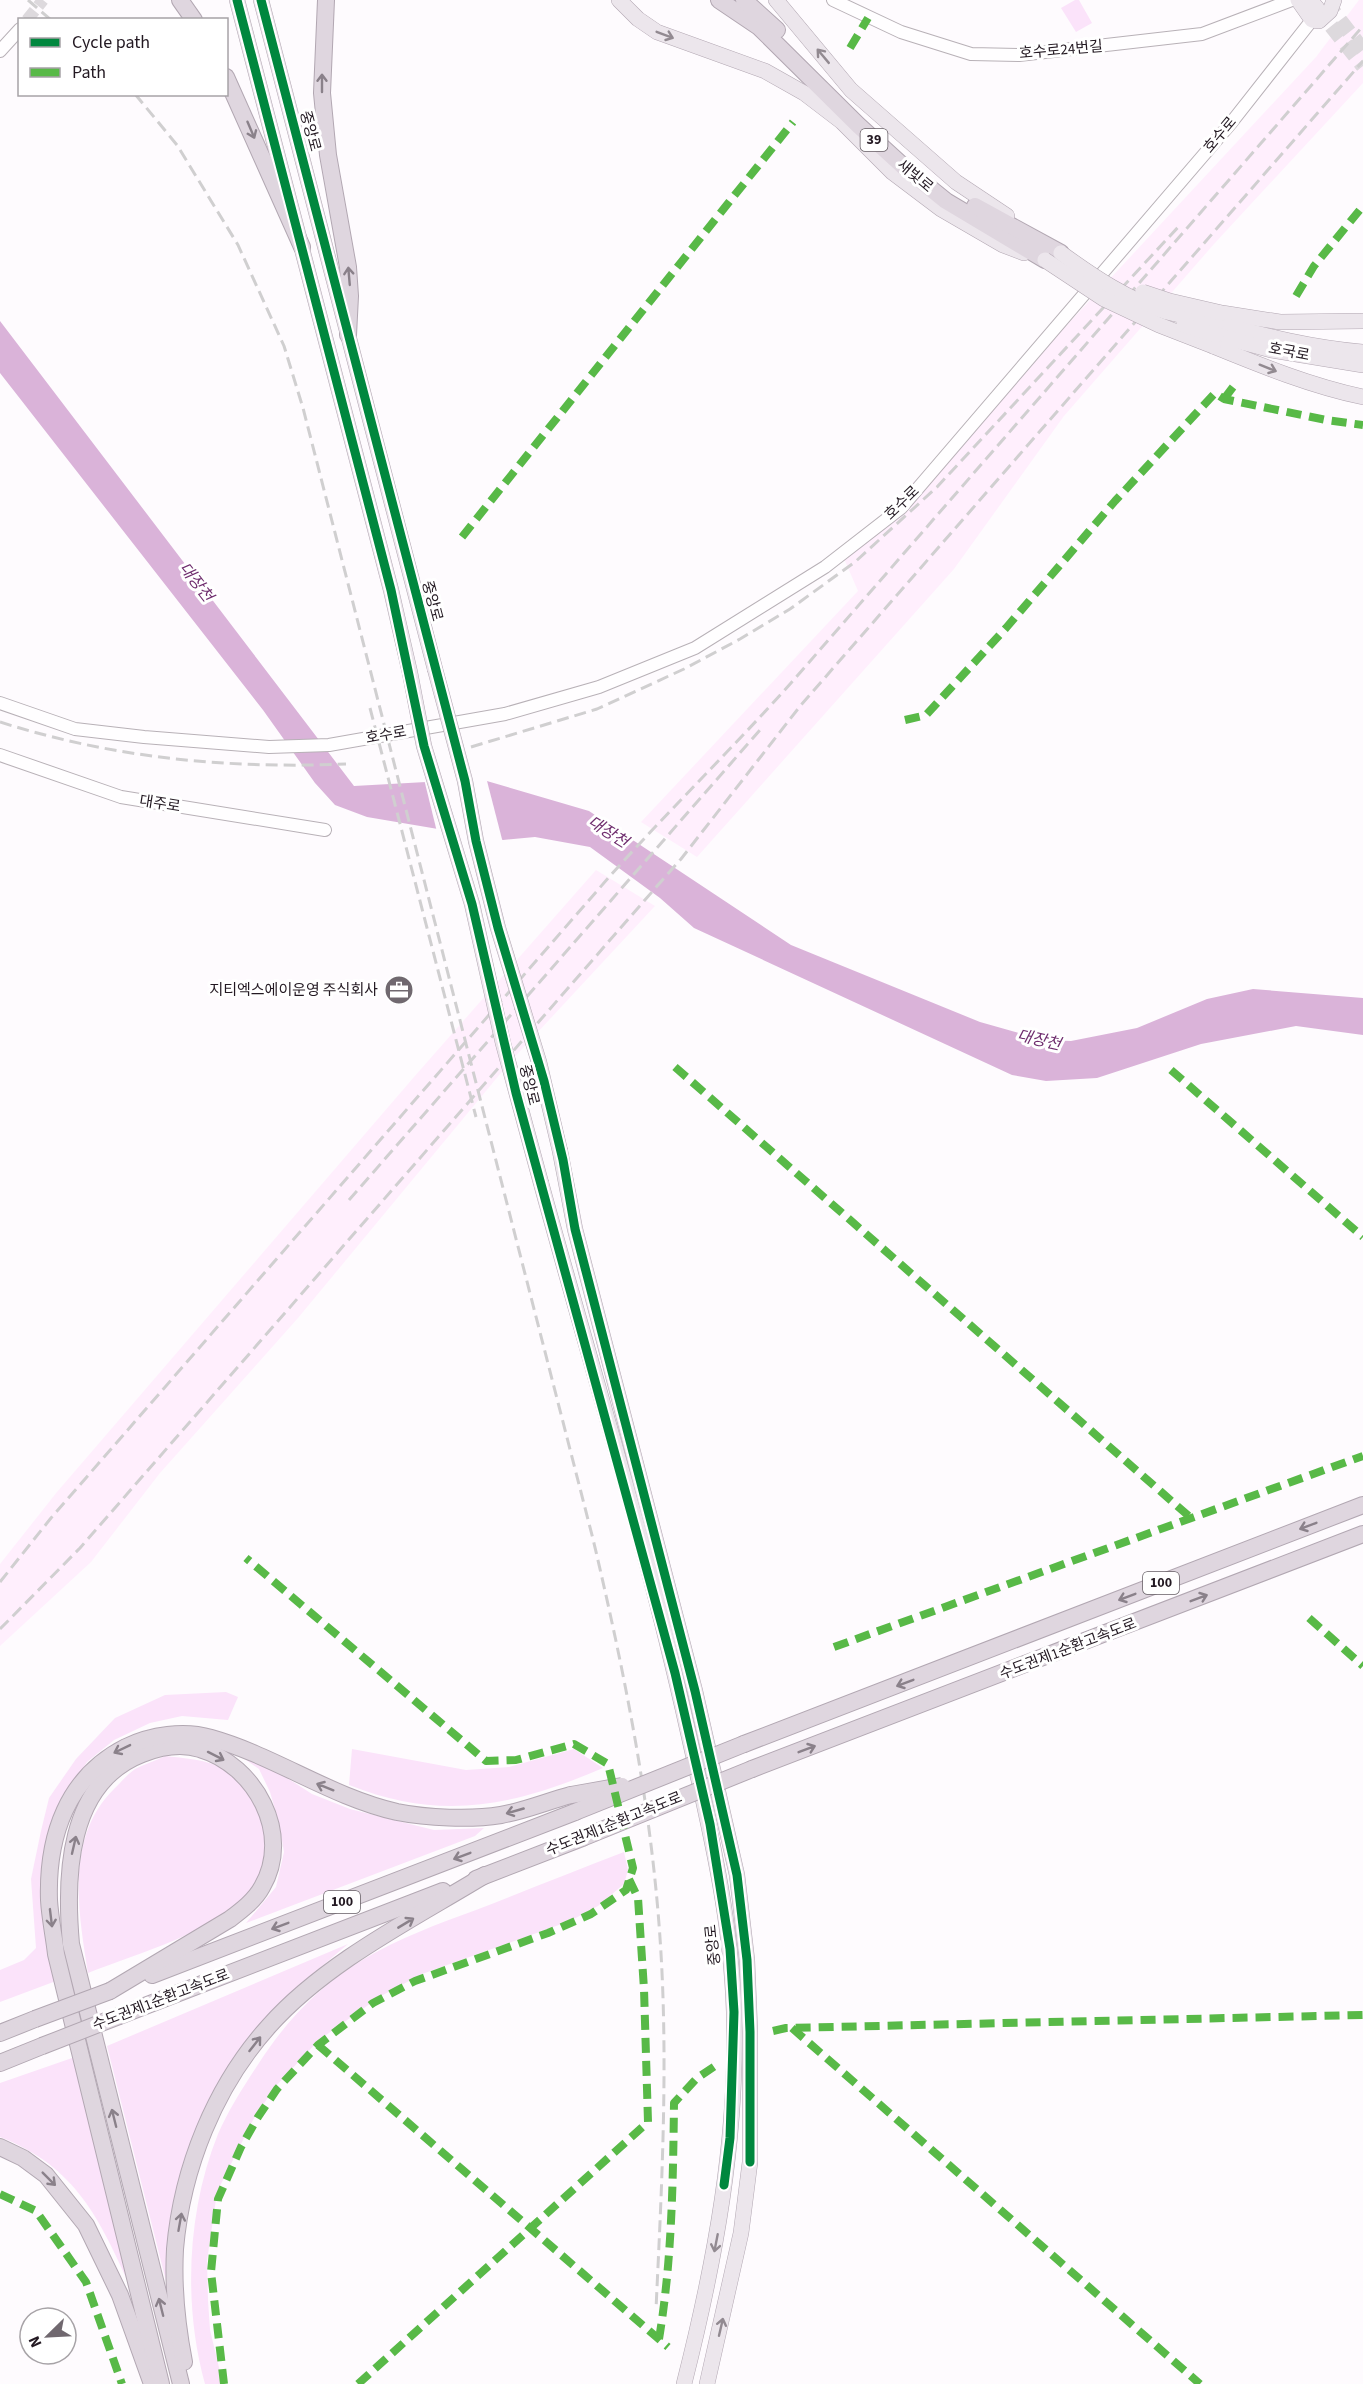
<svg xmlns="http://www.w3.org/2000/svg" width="1363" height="2384" font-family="'Source Sans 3','Noto Sans KR',sans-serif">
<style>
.built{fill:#ffeffd}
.green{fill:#fbe3fa}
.water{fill:#dab3d9}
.pier{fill:#fefbfe}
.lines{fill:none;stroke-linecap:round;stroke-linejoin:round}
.minor-tunnel{stroke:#ddd9dd;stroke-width:12;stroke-dasharray:12 6;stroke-linecap:butt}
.major-tunnel{stroke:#ddd9dd;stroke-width:15;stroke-dasharray:15 8;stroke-linecap:butt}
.minor-casing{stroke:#b8b1b7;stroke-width:14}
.major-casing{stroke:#b2a7b2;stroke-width:16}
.highway-casing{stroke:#b2a7b2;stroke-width:18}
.minor{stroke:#fffeff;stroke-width:12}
.major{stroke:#ece6ec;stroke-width:15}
.highway{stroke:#dfd6df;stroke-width:16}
.rail{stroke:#d0cfd0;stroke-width:3;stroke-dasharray:12 6;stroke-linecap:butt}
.major-bridge-casing{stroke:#b2a7b2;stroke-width:16;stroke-linecap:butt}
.highway-bridge-casing{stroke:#b2a7b2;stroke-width:18;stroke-linecap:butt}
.major-bridge{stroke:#ece6ec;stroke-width:15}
.highway-bridge{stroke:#dfd6df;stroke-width:16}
.quiet{stroke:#58b947;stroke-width:8;stroke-dasharray:15 8;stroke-linecap:butt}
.cycleway-casing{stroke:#fff;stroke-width:13}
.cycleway{stroke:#00873e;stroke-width:9}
.oneway{stroke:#928a91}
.oneway2{stroke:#8a818a}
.labels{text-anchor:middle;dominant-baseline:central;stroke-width:6;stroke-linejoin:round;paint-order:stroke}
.shield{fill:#fff;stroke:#655e64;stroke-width:1.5}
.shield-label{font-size:14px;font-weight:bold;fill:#231922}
.street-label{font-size:15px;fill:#231922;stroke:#fff}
.poi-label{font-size:15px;fill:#231922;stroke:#fff;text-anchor:end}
.water-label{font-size:16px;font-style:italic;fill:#6f2d6e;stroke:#fff}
</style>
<rect width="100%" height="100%" fill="#fefbfe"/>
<g class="built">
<polygon points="1359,0 1363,0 1363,83 1214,244 1064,416 954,569 697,857 641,822 858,591 842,554 1028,367 1316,57"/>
<polygon points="596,870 655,906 510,1062 298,1318 160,1473 91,1562 0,1646 0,1564 57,1492 414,1077"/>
</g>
<g class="green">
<polygon points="1075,0 1079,0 1092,23 1076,32 1061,8"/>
<polygon points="226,1692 238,1697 228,1720 182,1716 150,1723 114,1740 87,1762 69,1790 52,1831 56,1981 0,2002 0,1970 24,1960 36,1948 31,1879 41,1831 49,1798 76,1759 115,1718 165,1695"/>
<path d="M352,1749L466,1770L509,1767L574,1749L603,1768C514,1806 442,1822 349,1785Z"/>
<polygon points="236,1753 278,1772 312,1794 350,1809 434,1830 484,1828 475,1836 246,1923 276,1887 284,1852 279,1823 270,1792 259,1769"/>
<path d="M165,1756C211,1761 231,1762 256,1805C263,1816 266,1832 266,1844C266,1854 266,1867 261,1876C259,1881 253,1886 250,1890C212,1934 141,1952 88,1973C78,1911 65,1836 115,1788C121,1782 128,1774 135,1769C145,1764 155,1761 165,1756Z"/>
<path d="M624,1852L628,1870L624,1884L598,1906L570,1921L422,1974L381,1996L319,2040L275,2087L253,2120L217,2192L207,2261L208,2300L210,2330L223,2384H205C183,2305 187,2211 218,2134C229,2109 244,2086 259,2063C286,2021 320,1985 364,1959C399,1938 438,1924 476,1910C525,1891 574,1871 624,1852Z"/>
<polygon points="348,1944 279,2003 244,2047 210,2100 170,2297 107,2046"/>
<path d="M75,2057L135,2297C102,2225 80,2168 0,2137V2083Z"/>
</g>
<polygon class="water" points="0,321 354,786 480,779 589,811 791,945 980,1022 1044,1040 1071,1041 1137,1028 1207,999 1253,989 1363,998 1363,1035 1296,1026 1201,1044 1097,1078 1046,1081 1012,1075 694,928 660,898 590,847 535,837 503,840 367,817 335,805 315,783 263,710 0,373"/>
<polygon class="pier" points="480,776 486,777 503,843 437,832 424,779"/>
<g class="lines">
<polyline class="minor-tunnel" points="27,20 43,0"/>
<g class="major-tunnel">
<polyline points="1326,2 1363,50"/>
<polyline points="1317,8 1363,66"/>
</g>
<g class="minor-casing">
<g id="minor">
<polyline points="833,0 901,32 971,54 1019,55 1202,34 1292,0"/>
<polyline points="0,51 20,29"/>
<polyline points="0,703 75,729 144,737 269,747 329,745 505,714 599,687 695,648 825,567 901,508 1231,123 1312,20"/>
<polyline points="0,755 121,797 325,830"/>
</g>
</g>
<g class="major-casing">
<g id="major">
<polyline points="237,0 391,590 410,673"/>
<polyline points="261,0 435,669"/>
<polyline points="619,0 638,19 657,32 765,71 804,93 842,122 892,172 941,209 1003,245 1024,253"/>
<polyline points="776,0 851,90 956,182 1007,216"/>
<polyline points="1298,0 1312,20 1319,21 1330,11 1334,0"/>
<polyline points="1310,0 1317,8"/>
<polyline points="1222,313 1280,322 1363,321"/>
<path d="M1217,323C1265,336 1313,348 1363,352"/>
<polyline points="1216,335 1271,350 1363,365"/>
<path d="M1213,346C1262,366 1311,386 1363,397"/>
<polyline points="560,1151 575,1229 695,1691 737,1875 747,1960 750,2032 750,2162 741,2233 707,2384"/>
<path d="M541,1183C591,1366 647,1547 688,1732C709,1826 731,1915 734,2012C738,2138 715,2262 684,2384"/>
</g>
</g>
<g class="highway-casing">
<g id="highway">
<polyline points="180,0 194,20"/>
<polyline points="326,0 322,93 328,155 348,267 350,296 348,335"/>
<polyline points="719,0 759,27 858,125 904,167 946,201 1045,260"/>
<polyline points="744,0 777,30"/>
<polyline points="226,77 302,247"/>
<polyline points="975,206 1061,253"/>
<polyline points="744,1744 1363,1505"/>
<polyline points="752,1769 1363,1534"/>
<polyline points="476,1879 582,1838"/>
<polyline points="152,1975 575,1812"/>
<path d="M110,1991L230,1919C242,1910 255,1900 262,1887C293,1834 255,1765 200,1749C181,1743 160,1747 142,1754C67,1783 65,1877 71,1944L181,2384"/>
<polyline points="119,2016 443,1891"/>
<polyline points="0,2033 35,2019"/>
<polyline points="0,2063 42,2046"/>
<polyline points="0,2147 23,2158 46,2175 86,2225 120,2295 152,2384"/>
<path d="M184,2362C177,2326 173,2286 175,2249C182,2168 215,2086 269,2026C326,1962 413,1919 485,1875"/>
<path d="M161,2384L56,1954C54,1936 50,1918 49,1900C47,1836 67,1777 126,1747C151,1735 184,1730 211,1738C275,1756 331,1797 397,1812C427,1818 471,1820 501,1815C524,1811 548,1801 571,1795"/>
</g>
</g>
<use href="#minor" class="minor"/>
<use href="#major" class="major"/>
<use href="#highway" class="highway"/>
<g class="rail">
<polyline points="28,0 51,20"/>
<path d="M135,94L177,145L238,245L284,346L303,408L593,1539C623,1666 649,1794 659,1924C669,2052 662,2181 656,2309"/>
<polyline points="370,708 476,1117"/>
<path d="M0,722C113,758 228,769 346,764"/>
<polyline points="471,747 597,709 684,669 740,639 790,609 855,562 937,487 1181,224"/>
<polyline points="349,1200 760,730"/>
<path d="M0,1582L51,1518L610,876C669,810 732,749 791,683L1363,26"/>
<polyline points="0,1629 80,1548 644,901 681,859 801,705 1363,61"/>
</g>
<g class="major-bridge-casing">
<g id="major-bridge">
<path d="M1061,253C1094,277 1128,300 1167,312C1184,316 1201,320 1217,323"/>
<polyline points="1045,260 1104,299 1159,325 1213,346"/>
<polyline points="1143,292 1170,301 1222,313"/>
<polyline points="1184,325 1216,335"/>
<polyline points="435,669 465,781 476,841 498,928 539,1062 560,1151"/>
<polyline points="410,673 424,746 472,904 503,1043 541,1183"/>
</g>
</g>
<g class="highway-bridge-casing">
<g id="highway-bridge">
<polyline points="571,1795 622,1786"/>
<polyline points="575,1812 744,1744"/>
<polyline points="582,1838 752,1769"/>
<polyline points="35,2019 110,1991"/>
<polyline points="42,2046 119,2016"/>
</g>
</g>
<use href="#major-bridge" class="major-bridge"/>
<use href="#highway-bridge" class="highway-bridge"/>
<g class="quiet">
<polyline points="850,48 868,18"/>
<polyline points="1296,296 1314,266 1363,206"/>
<polyline points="1224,399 1233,387"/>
<polyline points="462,537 793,122"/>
<polyline points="905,720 926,715 1006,628 1115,501 1215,393 1224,399 1326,420 1363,425"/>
<polyline points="675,1067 1191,1518"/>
<polyline points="1171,1070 1363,1237"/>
<polyline points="1309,1618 1363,1666"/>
<polyline points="834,1647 1363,1456"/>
<polyline points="792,2028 1200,2384"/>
<polyline points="773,2031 786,2028 1363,2015"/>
<polyline points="318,2045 668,2347"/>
<polyline points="0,2194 36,2211 86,2282 122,2384"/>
<path d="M659,2339C672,2261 673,2182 674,2103L697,2078L718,2064"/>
<polyline points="224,2384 211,2272 218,2199 241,2147 258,2117 277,2089 318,2045 373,2003 415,1981 548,1933 591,1914 626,1890 633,1868 608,1764 574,1744 516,1760 486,1761 246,1558"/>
<polyline points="358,2384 648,2122 644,1989 638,1898 629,1879"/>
</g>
<g class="cycleway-casing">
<g id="cycleway">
<polyline points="237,0 391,590 424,746 472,904 516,1093 675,1673 710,1824 730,1949 734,2012 730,2138 724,2185"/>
<polyline points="261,0 465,781 476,841 498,928 544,1081 563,1160 575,1229 695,1691 737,1875 747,1960 750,2032 750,2162"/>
</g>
</g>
<use href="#cycleway" class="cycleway"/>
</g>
<defs><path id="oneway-shaft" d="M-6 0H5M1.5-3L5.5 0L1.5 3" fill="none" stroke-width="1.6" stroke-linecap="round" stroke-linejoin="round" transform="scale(1.5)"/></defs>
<g class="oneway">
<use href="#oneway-shaft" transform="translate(665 35) rotate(21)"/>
<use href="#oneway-shaft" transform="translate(823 56) rotate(-130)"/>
<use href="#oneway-shaft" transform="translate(1268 368) rotate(22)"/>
<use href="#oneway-shaft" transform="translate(716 2243) rotate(101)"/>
<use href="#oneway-shaft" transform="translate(721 2327) rotate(-77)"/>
</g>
<g class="oneway2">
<use href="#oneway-shaft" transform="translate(322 83) rotate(-90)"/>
<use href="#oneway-shaft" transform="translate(251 130) rotate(67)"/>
<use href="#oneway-shaft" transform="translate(349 276) rotate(-95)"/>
<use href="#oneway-shaft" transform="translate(1308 1526) rotate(159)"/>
<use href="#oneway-shaft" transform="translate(1127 1597) rotate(159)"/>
<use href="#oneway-shaft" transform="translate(1199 1598) rotate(-21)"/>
<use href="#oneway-shaft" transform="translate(905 1683) rotate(159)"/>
<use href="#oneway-shaft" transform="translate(122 1749) rotate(154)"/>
<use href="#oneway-shaft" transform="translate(807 1749) rotate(-21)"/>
<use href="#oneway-shaft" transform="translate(216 1756) rotate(27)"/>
<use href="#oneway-shaft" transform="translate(325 1787) rotate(-158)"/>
<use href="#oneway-shaft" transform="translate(515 1811) rotate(164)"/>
<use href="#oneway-shaft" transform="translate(74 1845) rotate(-77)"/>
<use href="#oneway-shaft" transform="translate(462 1856) rotate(159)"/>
<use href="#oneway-shaft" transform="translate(51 1918) rotate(83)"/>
<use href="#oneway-shaft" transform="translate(406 1923) rotate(-31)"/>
<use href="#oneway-shaft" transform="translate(280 1926) rotate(159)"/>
<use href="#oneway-shaft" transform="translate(255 2044) rotate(-52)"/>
<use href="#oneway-shaft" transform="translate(114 2118) rotate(-104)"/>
<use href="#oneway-shaft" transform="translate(49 2179) rotate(45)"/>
<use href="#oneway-shaft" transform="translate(180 2222) rotate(-80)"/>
<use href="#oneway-shaft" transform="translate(161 2307) rotate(-104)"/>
</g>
<defs>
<g id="office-disc" transform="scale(1.5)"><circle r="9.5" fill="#70686f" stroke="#fff"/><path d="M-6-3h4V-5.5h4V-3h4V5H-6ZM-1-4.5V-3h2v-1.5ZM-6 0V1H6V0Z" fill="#fff"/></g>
</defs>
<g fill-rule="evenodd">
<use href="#office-disc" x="399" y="990"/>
</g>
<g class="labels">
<g class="shield">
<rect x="860.5" y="129" width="27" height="22" rx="4.5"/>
<rect x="1143" y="1572" width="36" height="22" rx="4.5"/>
<rect x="324" y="1891" width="36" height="22" rx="4.5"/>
</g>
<g class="shield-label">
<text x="874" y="140">39</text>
<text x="1161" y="1583">100</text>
<text x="342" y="1902">100</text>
</g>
<g class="street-label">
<text transform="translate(1061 50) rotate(-5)">호수로24번길</text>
<text transform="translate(310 131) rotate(75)">중앙로</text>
<text transform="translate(1220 135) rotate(-50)">호수로</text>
<text transform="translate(915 176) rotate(40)">새빛로</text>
<text transform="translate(1289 352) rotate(11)">호국로</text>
<text transform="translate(902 503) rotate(-44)">호수로</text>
<text transform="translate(432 601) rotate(75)">중앙로</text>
<text transform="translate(386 735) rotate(-10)">호수로</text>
<text transform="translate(160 804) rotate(9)">대주로</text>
<text transform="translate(529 1085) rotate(76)">중앙로</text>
<text transform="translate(1068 1649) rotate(-21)">수도권제1순환고속도로</text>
<text transform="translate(614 1824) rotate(-22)">수도권제1순환고속도로</text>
<text transform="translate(713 1945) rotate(-96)">중앙로</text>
<text transform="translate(161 2000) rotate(-21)">수도권제1순환고속도로</text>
</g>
<g class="poi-label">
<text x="378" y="990">지티엑스에이운영 주식회사</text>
</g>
<g class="water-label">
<text transform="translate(196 582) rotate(52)">대장천</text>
<text transform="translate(608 832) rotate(32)">대장천</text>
<text transform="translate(1039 1040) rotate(13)">대장천</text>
</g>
</g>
<rect x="18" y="18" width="210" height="78" fill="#ffffff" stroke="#a7a3a7" stroke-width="1.5"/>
<rect x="30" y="38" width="30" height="9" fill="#00873e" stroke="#a7a3a7" stroke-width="1.5"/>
<text x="72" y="48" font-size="18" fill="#231922">Cycle path</text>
<rect x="30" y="68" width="30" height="9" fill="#58b947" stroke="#a7a3a7" stroke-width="1.5"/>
<text x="72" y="78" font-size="18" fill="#231922">Path</text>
<g transform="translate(48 2336) rotate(246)"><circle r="28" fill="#ffffff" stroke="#a7a3a7" stroke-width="1.5"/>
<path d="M0-4.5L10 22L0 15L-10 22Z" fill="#70686f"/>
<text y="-9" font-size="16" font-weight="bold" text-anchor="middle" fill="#231922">N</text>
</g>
</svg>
